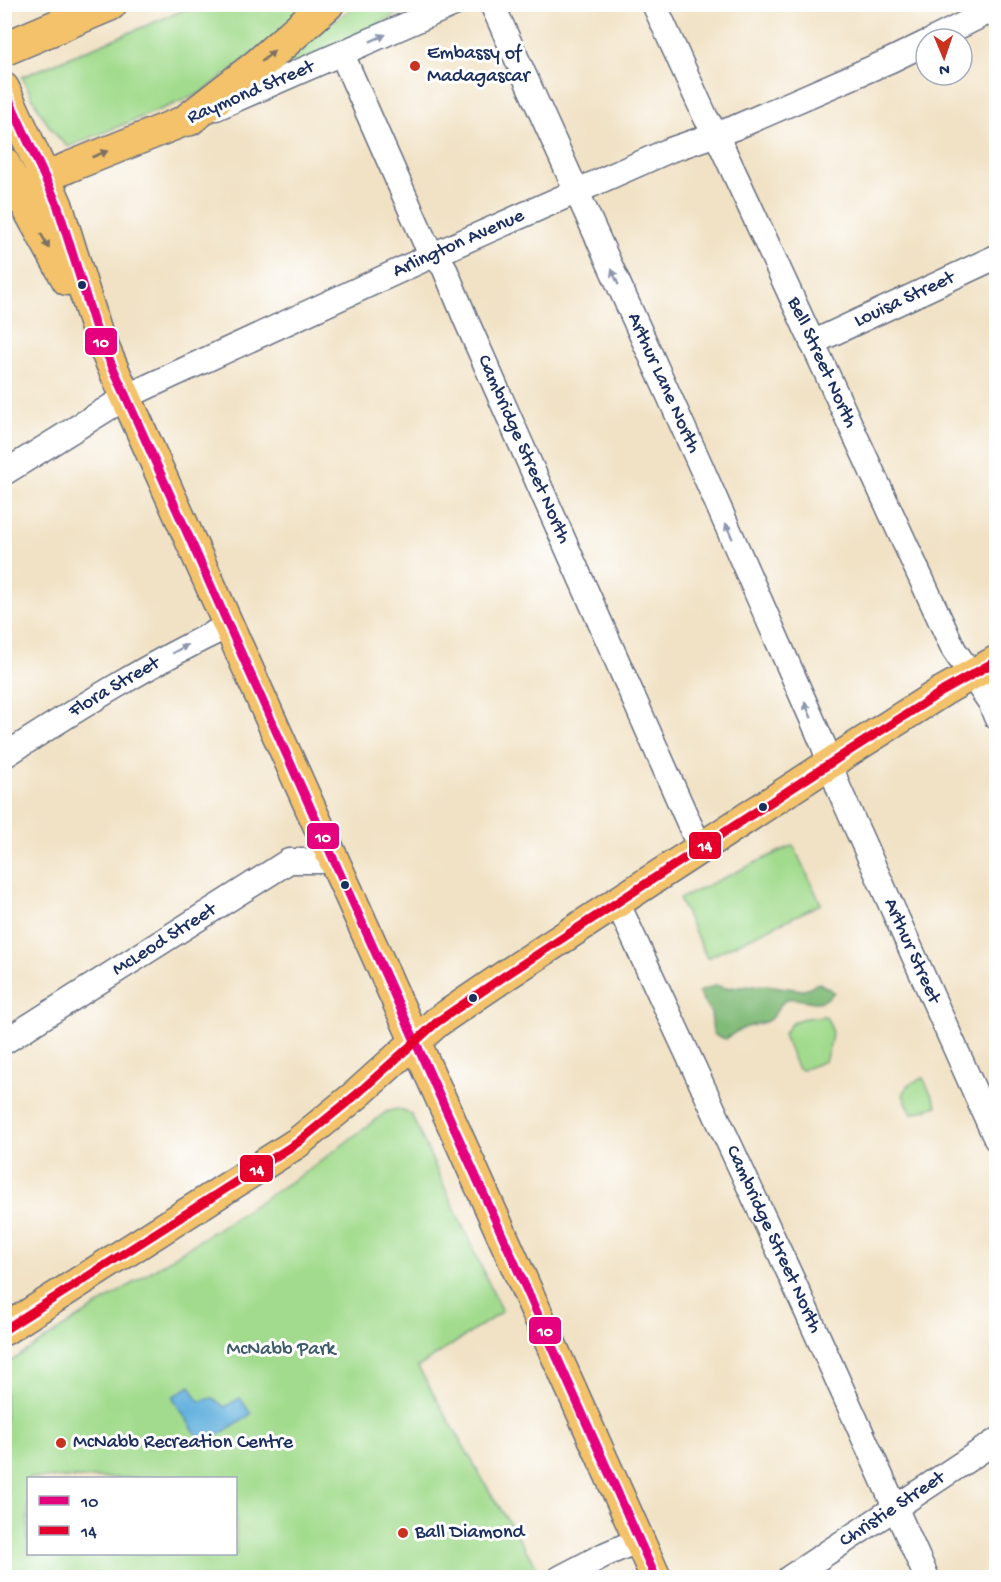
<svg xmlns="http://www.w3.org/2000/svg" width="1001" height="1582" font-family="'Gochi Hand',sans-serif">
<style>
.green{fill:#a2db8d;stroke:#5e8576;stroke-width:1.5;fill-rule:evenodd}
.forest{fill:#81bb78;stroke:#4e756b;stroke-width:1.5}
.water{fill:#64b1de;stroke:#40709e;stroke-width:1.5}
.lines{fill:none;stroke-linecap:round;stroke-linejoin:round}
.minor-casing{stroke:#666e82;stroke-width:27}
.major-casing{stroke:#666e82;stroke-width:33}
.highway-casing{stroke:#666e82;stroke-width:36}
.minor{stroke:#fff;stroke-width:24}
.major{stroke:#f3c26a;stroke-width:30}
.highway{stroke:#f3c26a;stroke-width:33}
.bus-1-casing{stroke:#fff;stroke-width:14}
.bus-2-casing{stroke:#fff;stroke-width:14}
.bus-1{stroke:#e5007d;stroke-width:9}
.bus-2{stroke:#e4002b;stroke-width:9}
.oneway{fill:#8d97ae}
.oneway2{fill:#7c7163}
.poi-dot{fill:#c8321e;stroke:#fff;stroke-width:2}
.bus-dot{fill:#1b2f5e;stroke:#fff;stroke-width:2}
.labels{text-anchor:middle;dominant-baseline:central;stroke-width:6;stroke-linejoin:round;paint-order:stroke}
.poi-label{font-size:20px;fill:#1b2f5e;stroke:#fff;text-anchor:start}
.street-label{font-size:20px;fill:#1b2f5e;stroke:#fff}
.park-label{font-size:20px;fill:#3d5a6a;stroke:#fff}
.line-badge{stroke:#fff;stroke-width:2}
.badge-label{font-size:16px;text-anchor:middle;font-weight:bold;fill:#fff}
</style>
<rect width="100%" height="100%" fill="#fff"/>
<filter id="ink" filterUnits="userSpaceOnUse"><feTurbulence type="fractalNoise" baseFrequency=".0167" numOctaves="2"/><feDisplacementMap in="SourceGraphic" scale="12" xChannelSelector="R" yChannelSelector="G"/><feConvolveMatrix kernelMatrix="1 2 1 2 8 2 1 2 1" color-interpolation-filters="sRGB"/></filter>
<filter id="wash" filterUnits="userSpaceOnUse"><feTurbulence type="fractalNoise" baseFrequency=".008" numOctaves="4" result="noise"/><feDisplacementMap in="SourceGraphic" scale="24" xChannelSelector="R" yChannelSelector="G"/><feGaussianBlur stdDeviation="1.35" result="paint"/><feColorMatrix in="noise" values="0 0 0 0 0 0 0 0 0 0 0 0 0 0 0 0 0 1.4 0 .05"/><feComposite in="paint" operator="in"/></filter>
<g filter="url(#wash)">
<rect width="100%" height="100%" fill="#f1e2c5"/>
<g class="green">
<path d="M196,5H316L201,93L68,147C46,128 35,102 22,77Z"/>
<polygon points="357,5 406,5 399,14 286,69 281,61 308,39"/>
<polygon points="793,845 821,904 707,958 679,899"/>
<path d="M825,1016C837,1031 830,1044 825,1061L802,1070L798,1069L783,1035C794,1015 804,1019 825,1016Z"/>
<polygon points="923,1078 937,1106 912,1114 903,1095 909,1084"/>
<path d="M397,1109L411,1114L502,1312L418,1367L490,1492L537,1568L521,1578H5V1365L309,1170L386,1112ZM28,1478H236V1554H28Z"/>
</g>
<path class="forest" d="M819,983L834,992C818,1012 801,995 787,999C781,1001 775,1016 769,1020C761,1024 750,1025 742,1029C736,1031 731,1035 726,1039L716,1036L713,1032L711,1013L698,992L716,985L725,988L766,985L802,990Z"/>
<polygon class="water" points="190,1386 199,1401 213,1398 225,1407 240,1398 251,1414 203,1445 172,1397"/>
</g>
<g filter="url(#ink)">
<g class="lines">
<g class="minor-casing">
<g id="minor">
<path id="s1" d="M492,4L698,460L823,744L839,789L996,1139"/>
<path id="s2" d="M654,4L706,118L716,134L751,209L954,650L990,702L996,717"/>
<polyline points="934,39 996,8"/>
<path id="s3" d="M342,54L424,240L433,255L444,267L466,320L700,848"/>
<polyline points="216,108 454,4"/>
<path id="s4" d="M812,343L996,257"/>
<path id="s5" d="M4,473L126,397L149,386L433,255L670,150L734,128L891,60L926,43"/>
<path id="s6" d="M4,756C77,709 150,663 228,626"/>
<path id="s7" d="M617,902L792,1279L927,1578"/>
<path id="s8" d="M4,1042L289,861H333"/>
<polyline points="560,1578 604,1555 639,1540"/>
<path id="s9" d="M789,1578L996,1441"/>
</g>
</g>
<g class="major-casing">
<g id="major">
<polyline points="4,88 57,204 97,332 117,377 656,1578"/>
<polyline points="4,162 31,215 67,280"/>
<polyline points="4,195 69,167 189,119"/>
<polyline points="4,1330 297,1143 356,1095 437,1022 506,975 849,751 943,691 996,661"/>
</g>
</g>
<g class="highway-casing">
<g id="highway">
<polyline points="4,49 110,4"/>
<polyline points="189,119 257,66 327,4"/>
</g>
</g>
<use href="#minor" class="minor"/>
<use href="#major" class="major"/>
<use href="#highway" class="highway"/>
<g class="bus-1-casing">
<polyline id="bus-1" points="4,89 57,204 97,332 656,1578"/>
</g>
<g class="bus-2-casing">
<polyline id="bus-2" points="4,1330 297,1143 356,1095 437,1022 506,975 849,751 943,691 996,661"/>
</g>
<use href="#bus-1" class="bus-1"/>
<use href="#bus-2" class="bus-2"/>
</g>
<defs><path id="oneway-solid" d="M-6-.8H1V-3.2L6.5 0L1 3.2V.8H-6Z" transform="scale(1.5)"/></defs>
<g class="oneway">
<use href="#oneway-solid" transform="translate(378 38) rotate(-24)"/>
<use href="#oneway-solid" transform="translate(615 277) rotate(-114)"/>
<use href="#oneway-solid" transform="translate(729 531) rotate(-114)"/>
<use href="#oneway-solid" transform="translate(180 649) rotate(-29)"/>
<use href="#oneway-solid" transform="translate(808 710) rotate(-114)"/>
</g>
<g class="oneway2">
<use href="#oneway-solid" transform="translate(268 56) rotate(-41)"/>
<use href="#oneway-solid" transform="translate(100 154) rotate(-22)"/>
<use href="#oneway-solid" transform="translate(45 241) rotate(61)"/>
</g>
</g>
<g class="poi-dot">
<circle cx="415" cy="66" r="6"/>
<circle cx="61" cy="1443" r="6"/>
<circle cx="403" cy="1533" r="6"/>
</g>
<g class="bus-dot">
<circle cx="82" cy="285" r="5"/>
<circle cx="763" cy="807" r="5"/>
<circle cx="345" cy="885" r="5"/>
<circle cx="473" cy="998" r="5"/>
</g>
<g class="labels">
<g class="poi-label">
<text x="427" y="54">Embassy of<tspan x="427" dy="23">Madagascar</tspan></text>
<text x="73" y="1443">McNabb Recreation Centre</text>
<text x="415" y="1533">Ball Diamond</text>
</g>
<g class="street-label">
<text transform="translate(251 93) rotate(-23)">Raymond Street</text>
<text stroke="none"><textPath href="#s5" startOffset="510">Arlington Avenue</textPath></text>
<text stroke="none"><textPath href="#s4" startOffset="102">Louisa Street</textPath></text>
<text stroke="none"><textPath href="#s2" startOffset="396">Bell Street North</textPath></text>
<text stroke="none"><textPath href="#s1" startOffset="416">Arthur Lane North</textPath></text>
<text stroke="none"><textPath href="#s3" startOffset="436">Cambridge Street North</textPath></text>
<text stroke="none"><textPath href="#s6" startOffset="130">Flora Street</textPath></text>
<text stroke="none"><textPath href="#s8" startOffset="190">McLeod Street</textPath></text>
<text stroke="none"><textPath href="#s1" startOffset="1036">Arthur Street</textPath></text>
<text stroke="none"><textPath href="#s7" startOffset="372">Cambridge Street North</textPath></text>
<text stroke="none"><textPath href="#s9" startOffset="124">Christie Street</textPath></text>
</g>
<g class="park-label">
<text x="281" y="1350">McNabb Park</text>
</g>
</g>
<g class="line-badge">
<rect x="84" y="327" width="34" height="29" rx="6" fill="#e5007d"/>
<rect x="306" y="822" width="34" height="28" rx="6" fill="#e5007d"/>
<rect x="688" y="831" width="34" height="29" rx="6" fill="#e4002b"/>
<rect x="239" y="1154" width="35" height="29" rx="6" fill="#e4002b"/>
<rect x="528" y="1316" width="34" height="29" rx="6" fill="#e5007d"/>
</g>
<g class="badge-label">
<text x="101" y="347">10</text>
<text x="323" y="842">10</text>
<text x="705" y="851">14</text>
<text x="257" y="1175">14</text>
<text x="545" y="1336">10</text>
</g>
<rect width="1001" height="1582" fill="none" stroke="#fff" stroke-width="24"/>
<rect x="27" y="1477" width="210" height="78" fill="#ffffff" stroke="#a4acbf" stroke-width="1.5"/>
<rect x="39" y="1496" width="30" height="9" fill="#e5007d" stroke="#a4acbf" stroke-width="1.5"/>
<text x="81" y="1507" font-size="18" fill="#1b2f5e">10</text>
<rect x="39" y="1526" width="30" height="9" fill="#e4002b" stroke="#a4acbf" stroke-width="1.5"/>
<text x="81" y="1537" font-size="18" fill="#1b2f5e">14</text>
<g transform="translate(944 57) rotate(178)"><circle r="28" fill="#ffffff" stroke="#a4acbf" stroke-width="1.5"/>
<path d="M0-4.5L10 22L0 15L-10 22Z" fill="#c8321e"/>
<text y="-9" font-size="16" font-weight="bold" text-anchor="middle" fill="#1b2f5e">N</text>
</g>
</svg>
